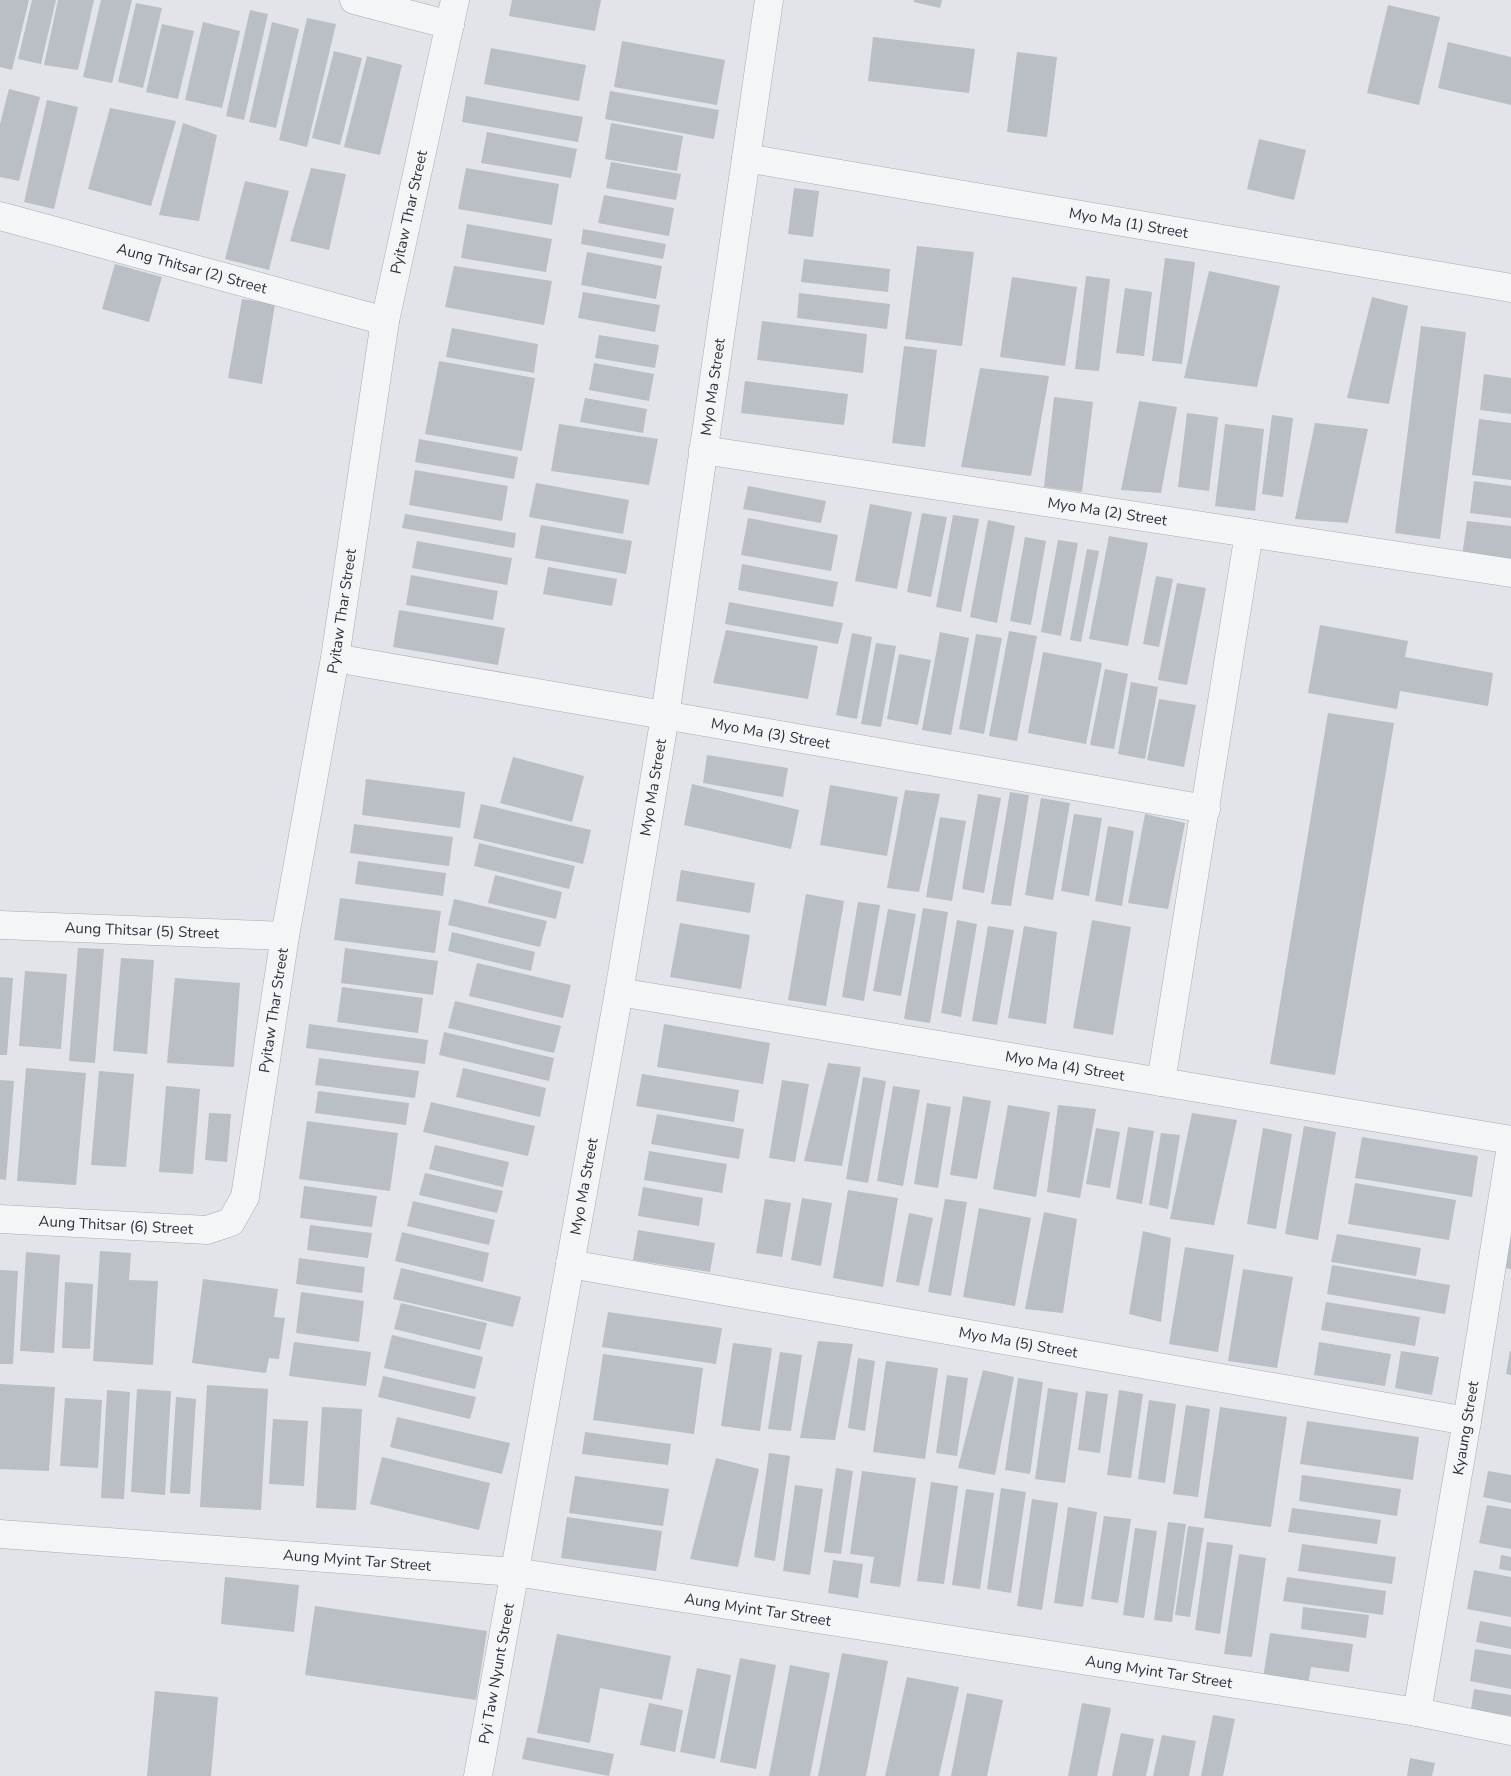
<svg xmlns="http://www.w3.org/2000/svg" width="1511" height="1776" font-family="'Nunito Sans',sans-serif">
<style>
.building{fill:#babec5}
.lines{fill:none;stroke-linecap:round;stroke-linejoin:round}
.minor-casing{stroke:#a8abb3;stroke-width:29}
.minor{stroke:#f4f5f7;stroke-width:28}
.labels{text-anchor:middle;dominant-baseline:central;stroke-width:4;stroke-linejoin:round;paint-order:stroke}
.street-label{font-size:15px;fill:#2c333f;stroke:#f1f3f6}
</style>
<rect width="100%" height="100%" fill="#e2e4e9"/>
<g class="building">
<polygon points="0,0 29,0 12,70 0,67"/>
<polygon points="32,0 56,0 41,64 18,59"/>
<polygon points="58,0 94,0 78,70 44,65"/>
<polygon points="101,0 132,0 112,83 83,77"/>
<polygon points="512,0 601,0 595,31 509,16"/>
<polygon points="914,0 942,0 940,8 914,2"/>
<polygon points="136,3 162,8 143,88 118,82"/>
<polygon points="1388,5 1440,17 1419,105 1367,93"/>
<polygon points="250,10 268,14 244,120 226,116"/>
<polygon points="307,18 336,24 307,147 279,140"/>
<polygon points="203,22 240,31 222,108 185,100"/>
<polygon points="272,22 299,29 276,128 249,122"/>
<polygon points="162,24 194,31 178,99 146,92"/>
<polygon points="873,37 975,49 969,93 868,81"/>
<polygon points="622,41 725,60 717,105 614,87"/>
<polygon points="1448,42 1511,57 1511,105 1438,88"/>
<polygon points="491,48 586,65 579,101 484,84"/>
<polygon points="334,51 362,58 340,145 312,138"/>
<polygon points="1017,52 1057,57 1047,137 1007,132"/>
<polygon points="367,56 402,65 380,155 344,147"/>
<polygon points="9,89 40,97 19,181 0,177 0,124"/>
<polygon points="610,91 719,110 714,139 605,119"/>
<polygon points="466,96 583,117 578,142 462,122"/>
<polygon points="47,100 78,107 54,209 24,202"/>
<polygon points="110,108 176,121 151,206 88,189"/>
<polygon points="183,123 217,135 199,221 159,215"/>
<polygon points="611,123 683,136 677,171 605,159"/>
<polygon points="487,132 577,149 571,178 481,163"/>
<polygon points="1259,139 1306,150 1294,200 1247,189"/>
<polygon points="611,162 681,174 676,200 606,188"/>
<polygon points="311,168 346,174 329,250 290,241"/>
<polygon points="466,168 559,184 552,225 458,209"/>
<polygon points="245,181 289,191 269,270 225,259"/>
<polygon points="794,188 819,191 813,237 788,234"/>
<polygon points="604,195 674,208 669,236 598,223"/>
<polygon points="467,224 552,239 546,272 461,258"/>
<polygon points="583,229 666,244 663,259 581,244"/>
<polygon points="917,246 974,252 962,346 905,339"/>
<polygon points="587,252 662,266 656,299 581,285"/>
<polygon points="1165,258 1195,262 1182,364 1152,361"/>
<polygon points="804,259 890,269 888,292 801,282"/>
<polygon points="115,264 162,277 149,322 102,309"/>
<polygon points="454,266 552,281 544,325 445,307"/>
<polygon points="1209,271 1280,286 1257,387 1184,378"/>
<polygon points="1086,276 1110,279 1099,371 1075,369"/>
<polygon points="1012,277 1077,287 1065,366 1000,357"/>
<polygon points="1125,288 1152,292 1144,356 1116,353"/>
<polygon points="583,292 660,305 655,332 578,318"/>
<polygon points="799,293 890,304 887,329 797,318"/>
<polygon points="1372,297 1408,306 1389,404 1347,398"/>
<polygon points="242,299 275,304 262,384 228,378"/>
<polygon points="762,321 867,334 863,373 757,360"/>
<polygon points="1421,326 1466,332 1440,539 1395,533"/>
<polygon points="452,328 538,344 534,373 446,357"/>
<polygon points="599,335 659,345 655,368 595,358"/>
<polygon points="904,346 937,350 925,447 892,443"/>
<polygon points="439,361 535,378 522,451 425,434"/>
<polygon points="594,363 654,374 649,401 589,390"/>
<polygon points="980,368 1049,376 1031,476 961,467"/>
<polygon points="1484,374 1511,378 1511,414 1480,410"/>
<polygon points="745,381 848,394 844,425 741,413"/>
<polygon points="1054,397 1093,402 1082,492 1044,487"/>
<polygon points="585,398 647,409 643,433 580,422"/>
<polygon points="1139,401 1177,407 1161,493 1121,490"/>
<polygon points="1187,413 1218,417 1209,491 1178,487"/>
<polygon points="1272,415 1293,418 1283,497 1262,494"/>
<polygon points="1479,419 1511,423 1511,480 1472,475"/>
<polygon points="1315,423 1368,429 1348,523 1295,519"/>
<polygon points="559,424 658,439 649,485 551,471"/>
<polygon points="1225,424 1264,429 1255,511 1215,506"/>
<polygon points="419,439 518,457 514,479 415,462"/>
<polygon points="415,470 508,486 502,521 409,505"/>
<polygon points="1474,481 1511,486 1511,518 1470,513"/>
<polygon points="536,483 629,500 623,534 529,517"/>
<polygon points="748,486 826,501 821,523 743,509"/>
<polygon points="870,504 912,512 897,589 855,581"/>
<polygon points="922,513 947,517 931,597 907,592"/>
<polygon points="405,514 516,533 514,548 402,528"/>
<polygon points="953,515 979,519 961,612 936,607"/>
<polygon points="748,518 838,535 831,571 741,555"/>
<polygon points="988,520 1015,526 997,623 970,617"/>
<polygon points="1467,521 1511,526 1511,563 1462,556"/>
<polygon points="541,525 632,541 626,574 535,558"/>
<polygon points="1109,536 1148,543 1128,646 1089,639"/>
<polygon points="1025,537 1046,541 1031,625 1010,621"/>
<polygon points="1058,540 1078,543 1061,636 1041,632"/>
<polygon points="417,541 512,558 507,585 412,568"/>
<polygon points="1087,549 1099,551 1081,642 1070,640"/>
<polygon points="742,564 838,582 833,607 738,590"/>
<polygon points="548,567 617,579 612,606 543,594"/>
<polygon points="411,575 498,591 493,620 406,605"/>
<polygon points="1156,576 1173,579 1159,647 1143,644"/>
<polygon points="1177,583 1206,588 1187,685 1158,680"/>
<polygon points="729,602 843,623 838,644 725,624"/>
<polygon points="399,610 505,628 498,665 393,647"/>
<polygon points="1320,625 1408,641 1405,657 1493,673 1488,706 1400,691 1397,709 1308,693"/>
<polygon points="726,630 818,646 808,699 713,683"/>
<polygon points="1009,631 1037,636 1017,741 989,736"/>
<polygon points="940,632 969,638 951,735 922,730"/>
<polygon points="852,633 872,637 857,719 836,715"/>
<polygon points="976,634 1002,638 984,734 959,729"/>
<polygon points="876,643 896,646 881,727 861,724"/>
<polygon points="1043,652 1102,663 1086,744 1028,733"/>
<polygon points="899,654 931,660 918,725 887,719"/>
<polygon points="1105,669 1128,674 1114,749 1090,745"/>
<polygon points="1131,682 1158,687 1145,759 1118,754"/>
<polygon points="1159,699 1196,705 1184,767 1147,760"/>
<polygon points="1328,713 1394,723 1335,1075 1270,1064"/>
<polygon points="707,755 788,768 783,797 703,783"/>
<polygon points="513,757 584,776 572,822 500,803"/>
<polygon points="366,779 465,792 460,828 362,815"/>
<polygon points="692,784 799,810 791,849 684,825"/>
<polygon points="830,785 898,797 887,856 820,845"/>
<polygon points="905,790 940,794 919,892 887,888"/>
<polygon points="1010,792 1029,795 1011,906 991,904"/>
<polygon points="978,794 1001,798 984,893 962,889"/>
<polygon points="1041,798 1070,803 1053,900 1025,895"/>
<polygon points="481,804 591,830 583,864 473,838"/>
<polygon points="1074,814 1102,818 1089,896 1061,891"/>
<polygon points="1145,814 1185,823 1168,909 1128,903"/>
<polygon points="940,817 966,821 952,901 926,897"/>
<polygon points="354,824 453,837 449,866 350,853"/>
<polygon points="1108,826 1134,831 1122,906 1095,901"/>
<polygon points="479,843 575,866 569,889 474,866"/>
<polygon points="358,861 446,873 443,896 355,884"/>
<polygon points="681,870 755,883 750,913 676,901"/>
<polygon points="495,875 562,892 556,919 488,903"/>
<polygon points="806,894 844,901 826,1006 788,1000"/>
<polygon points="340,898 441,911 435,953 334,940"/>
<polygon points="454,899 547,921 540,947 448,925"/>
<polygon points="858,902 880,905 864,1001 842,997"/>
<polygon points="923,908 948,912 930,1023 904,1019"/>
<polygon points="888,909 916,914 901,996 873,991"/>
<polygon points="957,920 977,924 961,1017 941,1013"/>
<polygon points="1092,920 1131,927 1113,1035 1073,1028"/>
<polygon points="680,923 750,935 741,989 670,977"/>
<polygon points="988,926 1014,930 997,1025 972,1021"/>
<polygon points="1024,926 1057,932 1046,1024 1008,1018"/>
<polygon points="452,932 535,952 531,971 448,951"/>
<polygon points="78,948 104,949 95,1063 69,1061"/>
<polygon points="345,948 438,961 433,995 341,983"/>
<polygon points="121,958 154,960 147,1054 113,1051"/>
<polygon points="477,963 571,985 563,1018 469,996"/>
<polygon points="25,971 67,974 61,1049 19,1046"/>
<polygon points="0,977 13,978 7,1055 0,1055"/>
<polygon points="175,978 240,983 234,1067 167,1063"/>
<polygon points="342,987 423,998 418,1033 337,1022"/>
<polygon points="455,1001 561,1026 554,1053 448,1028"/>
<polygon points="309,1024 428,1040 425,1064 306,1048"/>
<polygon points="664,1024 770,1043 763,1084 657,1067"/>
<polygon points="444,1032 554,1058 549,1081 439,1055"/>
<polygon points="319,1058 419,1071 415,1098 315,1085"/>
<polygon points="828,1063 861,1067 842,1166 804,1161"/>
<polygon points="26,1068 86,1073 76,1185 17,1181"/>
<polygon points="463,1068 546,1088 540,1117 456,1097"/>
<polygon points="99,1071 134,1074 126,1167 91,1165"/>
<polygon points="642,1074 739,1090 734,1122 636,1106"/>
<polygon points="863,1077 886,1081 868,1183 846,1179"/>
<polygon points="0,1080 14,1081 6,1180 0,1179"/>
<polygon points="782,1080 809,1084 795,1162 769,1158"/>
<polygon points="166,1086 200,1089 193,1174 159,1172"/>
<polygon points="893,1086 920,1090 903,1186 877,1181"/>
<polygon points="318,1091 409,1103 406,1125 315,1113"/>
<polygon points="963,1096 991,1101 977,1179 950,1175"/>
<polygon points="431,1102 535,1126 528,1156 423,1132"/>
<polygon points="927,1103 951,1107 938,1188 914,1184"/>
<polygon points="1008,1105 1050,1112 1036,1197 993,1189"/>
<polygon points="1058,1105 1096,1109 1080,1198 1047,1192"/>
<polygon points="209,1113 231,1114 227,1162 205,1160"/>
<polygon points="1192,1113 1237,1120 1214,1225 1170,1219"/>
<polygon points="657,1114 744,1129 739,1159 651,1144"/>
<polygon points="307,1121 398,1133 390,1191 299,1179"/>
<polygon points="1304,1126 1336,1132 1318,1240 1285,1234"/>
<polygon points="1128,1127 1154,1131 1142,1204 1116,1199"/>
<polygon points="1096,1128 1120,1132 1110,1188 1086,1184"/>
<polygon points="1263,1128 1292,1134 1276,1229 1247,1224"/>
<polygon points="1161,1133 1180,1135 1168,1209 1149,1205"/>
<polygon points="1362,1137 1478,1156 1472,1197 1355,1178"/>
<polygon points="435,1145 509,1162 503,1187 429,1169"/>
<polygon points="649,1151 727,1164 722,1193 644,1180"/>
<polygon points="425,1173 503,1191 497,1213 419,1195"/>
<polygon points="1355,1183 1456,1200 1449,1240 1348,1224"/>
<polygon points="304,1186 377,1196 372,1227 300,1218"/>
<polygon points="643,1187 703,1198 699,1226 638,1216"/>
<polygon points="848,1190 898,1198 883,1287 833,1278"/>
<polygon points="802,1198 832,1203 821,1266 791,1260"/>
<polygon points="765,1199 791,1203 782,1257 756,1253"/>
<polygon points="945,1199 967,1202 951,1296 928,1292"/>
<polygon points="413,1201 495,1220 489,1245 407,1226"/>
<polygon points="979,1208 1031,1218 1015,1306 963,1297"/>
<polygon points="1044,1212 1077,1219 1063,1313 1025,1309"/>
<polygon points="909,1213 933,1218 919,1286 896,1282"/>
<polygon points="310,1225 372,1233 368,1258 307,1250"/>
<polygon points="638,1230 715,1243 710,1272 633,1260"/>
<polygon points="1143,1231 1171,1238 1161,1322 1129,1314"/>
<polygon points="402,1232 489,1253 483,1282 395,1261"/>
<polygon points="1511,1233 1511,1269 1498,1267"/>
<polygon points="1337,1234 1421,1248 1416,1276 1331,1262"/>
<polygon points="1185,1247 1234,1255 1218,1352 1169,1344"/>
<polygon points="100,1251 131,1253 129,1280 158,1281 153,1365 93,1361"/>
<polygon points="26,1252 60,1255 54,1353 20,1351"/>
<polygon points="299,1258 365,1267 362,1293 296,1284"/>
<polygon points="1332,1265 1450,1285 1445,1314 1327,1294"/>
<polygon points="401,1268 521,1297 513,1327 393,1299"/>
<polygon points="1243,1269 1293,1277 1277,1368 1228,1361"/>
<polygon points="0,1270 18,1271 13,1364 0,1364"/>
<polygon points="203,1279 278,1289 274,1317 285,1318 279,1359 269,1358 266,1373 192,1363"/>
<polygon points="65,1282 93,1284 90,1349 62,1348"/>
<polygon points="301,1292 364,1301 359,1342 296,1333"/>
<polygon points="1326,1302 1420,1317 1415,1346 1321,1330"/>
<polygon points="401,1303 487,1323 480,1350 394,1329"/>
<polygon points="608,1312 722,1328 716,1364 602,1347"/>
<polygon points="392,1335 483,1357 475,1389 384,1368"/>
<polygon points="818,1341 853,1344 835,1440 800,1438"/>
<polygon points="294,1342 371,1352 366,1386 289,1376"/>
<polygon points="1319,1342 1391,1354 1385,1386 1314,1375"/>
<polygon points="733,1343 772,1348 760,1431 721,1426"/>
<polygon points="1401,1351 1439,1357 1432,1395 1395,1388"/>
<polygon points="1510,1351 1511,1351 1511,1375 1506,1374"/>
<polygon points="780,1352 802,1355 791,1431 768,1429"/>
<polygon points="603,1354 703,1368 694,1434 593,1420"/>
<polygon points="858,1358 875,1361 865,1431 848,1428"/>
<polygon points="886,1361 938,1368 925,1459 873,1452"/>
<polygon points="983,1370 1014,1377 995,1475 958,1468"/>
<polygon points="947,1375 968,1378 957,1456 936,1453"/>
<polygon points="383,1376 476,1397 470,1419 378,1397"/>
<polygon points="1018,1378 1043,1382 1030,1474 1005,1470"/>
<polygon points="0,1384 55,1387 49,1471 0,1469"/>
<polygon points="207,1385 268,1389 261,1510 200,1507"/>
<polygon points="1048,1388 1078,1393 1065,1483 1035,1479"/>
<polygon points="137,1389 171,1391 165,1495 131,1492"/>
<polygon points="107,1390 130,1392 124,1499 101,1498"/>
<polygon points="1119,1390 1143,1394 1131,1478 1107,1475"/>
<polygon points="1086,1391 1108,1394 1100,1453 1078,1450"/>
<polygon points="176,1397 196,1399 190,1494 170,1493"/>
<polygon points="65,1398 102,1400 98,1468 60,1466"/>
<polygon points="1149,1400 1176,1404 1165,1483 1138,1479"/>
<polygon points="1186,1405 1210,1409 1198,1497 1173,1494"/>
<polygon points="322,1407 362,1409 356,1510 316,1508"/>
<polygon points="1220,1407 1287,1417 1271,1527 1204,1518"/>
<polygon points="397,1417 510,1443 502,1474 390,1447"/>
<polygon points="273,1419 308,1421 304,1486 269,1484"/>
<polygon points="1307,1421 1419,1437 1413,1480 1300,1464"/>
<polygon points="585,1432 671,1444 668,1465 582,1454"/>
<polygon points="769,1453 790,1456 775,1561 754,1557"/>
<polygon points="382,1457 490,1483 479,1530 370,1504"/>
<polygon points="716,1458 759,1469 738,1567 690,1559"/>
<polygon points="836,1468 853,1471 841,1554 824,1552"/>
<polygon points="862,1471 916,1478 900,1587 870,1583 874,1557 850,1554"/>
<polygon points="1488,1471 1511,1475 1511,1503 1483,1497"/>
<polygon points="1302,1475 1401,1489 1397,1516 1299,1501"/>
<polygon points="575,1476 669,1489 663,1526 569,1513"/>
<polygon points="931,1482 958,1486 944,1584 917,1581"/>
<polygon points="795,1485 823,1489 810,1575 783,1571"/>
<polygon points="1001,1488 1026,1492 1011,1593 987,1589"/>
<polygon points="966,1489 994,1493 980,1589 952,1585"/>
<polygon points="1032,1499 1058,1503 1042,1610 1017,1606"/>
<polygon points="1487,1505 1511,1509 1511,1549 1479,1543"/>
<polygon points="1068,1507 1097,1512 1083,1607 1054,1603"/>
<polygon points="1292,1508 1381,1520 1377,1544 1288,1532"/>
<polygon points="1104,1516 1131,1519 1118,1603 1091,1599"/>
<polygon points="567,1517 662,1531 656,1571 561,1558"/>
<polygon points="1168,1522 1186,1524 1172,1622 1154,1620"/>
<polygon points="1188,1526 1204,1528 1190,1617 1175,1615"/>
<polygon points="1135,1528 1157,1531 1144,1618 1123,1615"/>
<polygon points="1207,1542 1233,1545 1220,1634 1195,1630"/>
<polygon points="1302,1544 1396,1557 1392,1584 1298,1571"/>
<polygon points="1239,1554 1266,1558 1252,1657 1224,1654"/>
<polygon points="1501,1555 1511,1557 1511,1571 1499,1569"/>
<polygon points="833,1560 863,1564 858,1598 828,1593"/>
<polygon points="1474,1570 1511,1577 1511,1617 1467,1609"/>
<polygon points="225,1577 299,1585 294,1632 221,1624"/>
<polygon points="1287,1577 1386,1591 1383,1615 1283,1601"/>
<polygon points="315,1606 487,1631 476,1700 305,1675"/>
<polygon points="1303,1607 1369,1615 1366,1638 1301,1629"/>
<polygon points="1480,1621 1511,1627 1511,1649 1476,1642"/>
<polygon points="1270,1633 1353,1644 1349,1672 1311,1667 1308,1684 1263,1678"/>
<polygon points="557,1634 671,1656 662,1700 600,1688 590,1743 537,1733"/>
<polygon points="1475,1649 1511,1655 1511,1689 1470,1681"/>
<polygon points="842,1653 888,1661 866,1776 818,1776"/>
<polygon points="740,1658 776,1665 756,1769 720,1762"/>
<polygon points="790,1665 830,1673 810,1776 769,1776"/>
<polygon points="697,1668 731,1675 715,1759 680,1752"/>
<polygon points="907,1677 959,1687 939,1776 885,1776"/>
<polygon points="1474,1689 1511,1695 1511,1716 1471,1709"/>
<polygon points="155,1691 218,1697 211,1776 147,1776"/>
<polygon points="967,1693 1003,1700 987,1776 951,1776"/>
<polygon points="649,1703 683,1710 675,1752 640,1745"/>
<polygon points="1082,1703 1111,1708 1097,1776 1068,1776"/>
<polygon points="1213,1715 1235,1719 1223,1776 1201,1776"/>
<polygon points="1121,1733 1154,1739 1146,1776 1112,1776"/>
<polygon points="1162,1735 1196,1741 1189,1776 1153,1776"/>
<polygon points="527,1737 614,1754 609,1776 522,1759"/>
<polygon points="1410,1758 1435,1763 1432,1776 1407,1776"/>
</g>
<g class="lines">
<g class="minor-casing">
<g id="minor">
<polyline points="354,0 450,25"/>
<path id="s1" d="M746,158L1511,288"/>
<path id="s2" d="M0,216L385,321"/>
<path id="s3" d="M703,450L1511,573"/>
<path id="s4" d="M335,658L1206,809"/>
<path id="s5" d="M0,925L285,936"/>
<path id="s6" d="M619,992L1511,1140"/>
<polyline points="1161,1082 1249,533"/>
<path id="s7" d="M0,1219L207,1230L231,1222L245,1197L285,936L335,658L385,321L455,0"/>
<path id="s8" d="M570,1264L1467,1421"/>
<path id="s9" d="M0,1534L515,1572L1417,1712L1511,1731"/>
<path id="s10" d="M1417,1712L1467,1421L1511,1146"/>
<path id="s11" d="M478,1776L619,992L665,716L769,0"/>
</g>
</g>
<use href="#minor" class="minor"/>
</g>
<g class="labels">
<g class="street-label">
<text stroke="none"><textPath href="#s7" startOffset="1260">Pyitaw Thar Street</textPath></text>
<text stroke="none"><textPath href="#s1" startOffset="388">Myo Ma (1) Street</textPath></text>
<text stroke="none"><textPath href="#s2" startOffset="199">Aung Thitsar (2) Street</textPath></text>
<text stroke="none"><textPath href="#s11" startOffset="1409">Myo Ma Street</textPath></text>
<text stroke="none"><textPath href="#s3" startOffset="409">Myo Ma (2) Street</textPath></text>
<text stroke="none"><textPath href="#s7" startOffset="855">Pyitaw Thar Street</textPath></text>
<text stroke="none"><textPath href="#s4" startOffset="442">Myo Ma (3) Street</textPath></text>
<text stroke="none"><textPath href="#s11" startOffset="1004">Myo Ma Street</textPath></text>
<text stroke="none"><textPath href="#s5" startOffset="142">Aung Thitsar (5) Street</textPath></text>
<text stroke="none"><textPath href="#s7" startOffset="450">Pyitaw Thar Street</textPath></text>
<text stroke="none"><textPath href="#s6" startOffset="452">Myo Ma (4) Street</textPath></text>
<text stroke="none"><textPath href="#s11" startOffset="599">Myo Ma Street</textPath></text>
<text stroke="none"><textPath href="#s7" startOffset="116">Aung Thitsar (6) Street</textPath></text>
<text stroke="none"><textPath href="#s8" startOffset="455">Myo Ma (5) Street</textPath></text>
<text stroke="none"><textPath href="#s10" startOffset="288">Kyaung Street</textPath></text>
<text stroke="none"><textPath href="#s9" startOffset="358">Aung Myint Tar Street</textPath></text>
<text stroke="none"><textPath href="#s9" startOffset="762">Aung Myint Tar Street</textPath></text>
<text stroke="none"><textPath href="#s9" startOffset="1168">Aung Myint Tar Street</textPath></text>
<text stroke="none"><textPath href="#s11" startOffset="104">Pyi Taw Nyunt Street</textPath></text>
</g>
</g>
</svg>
